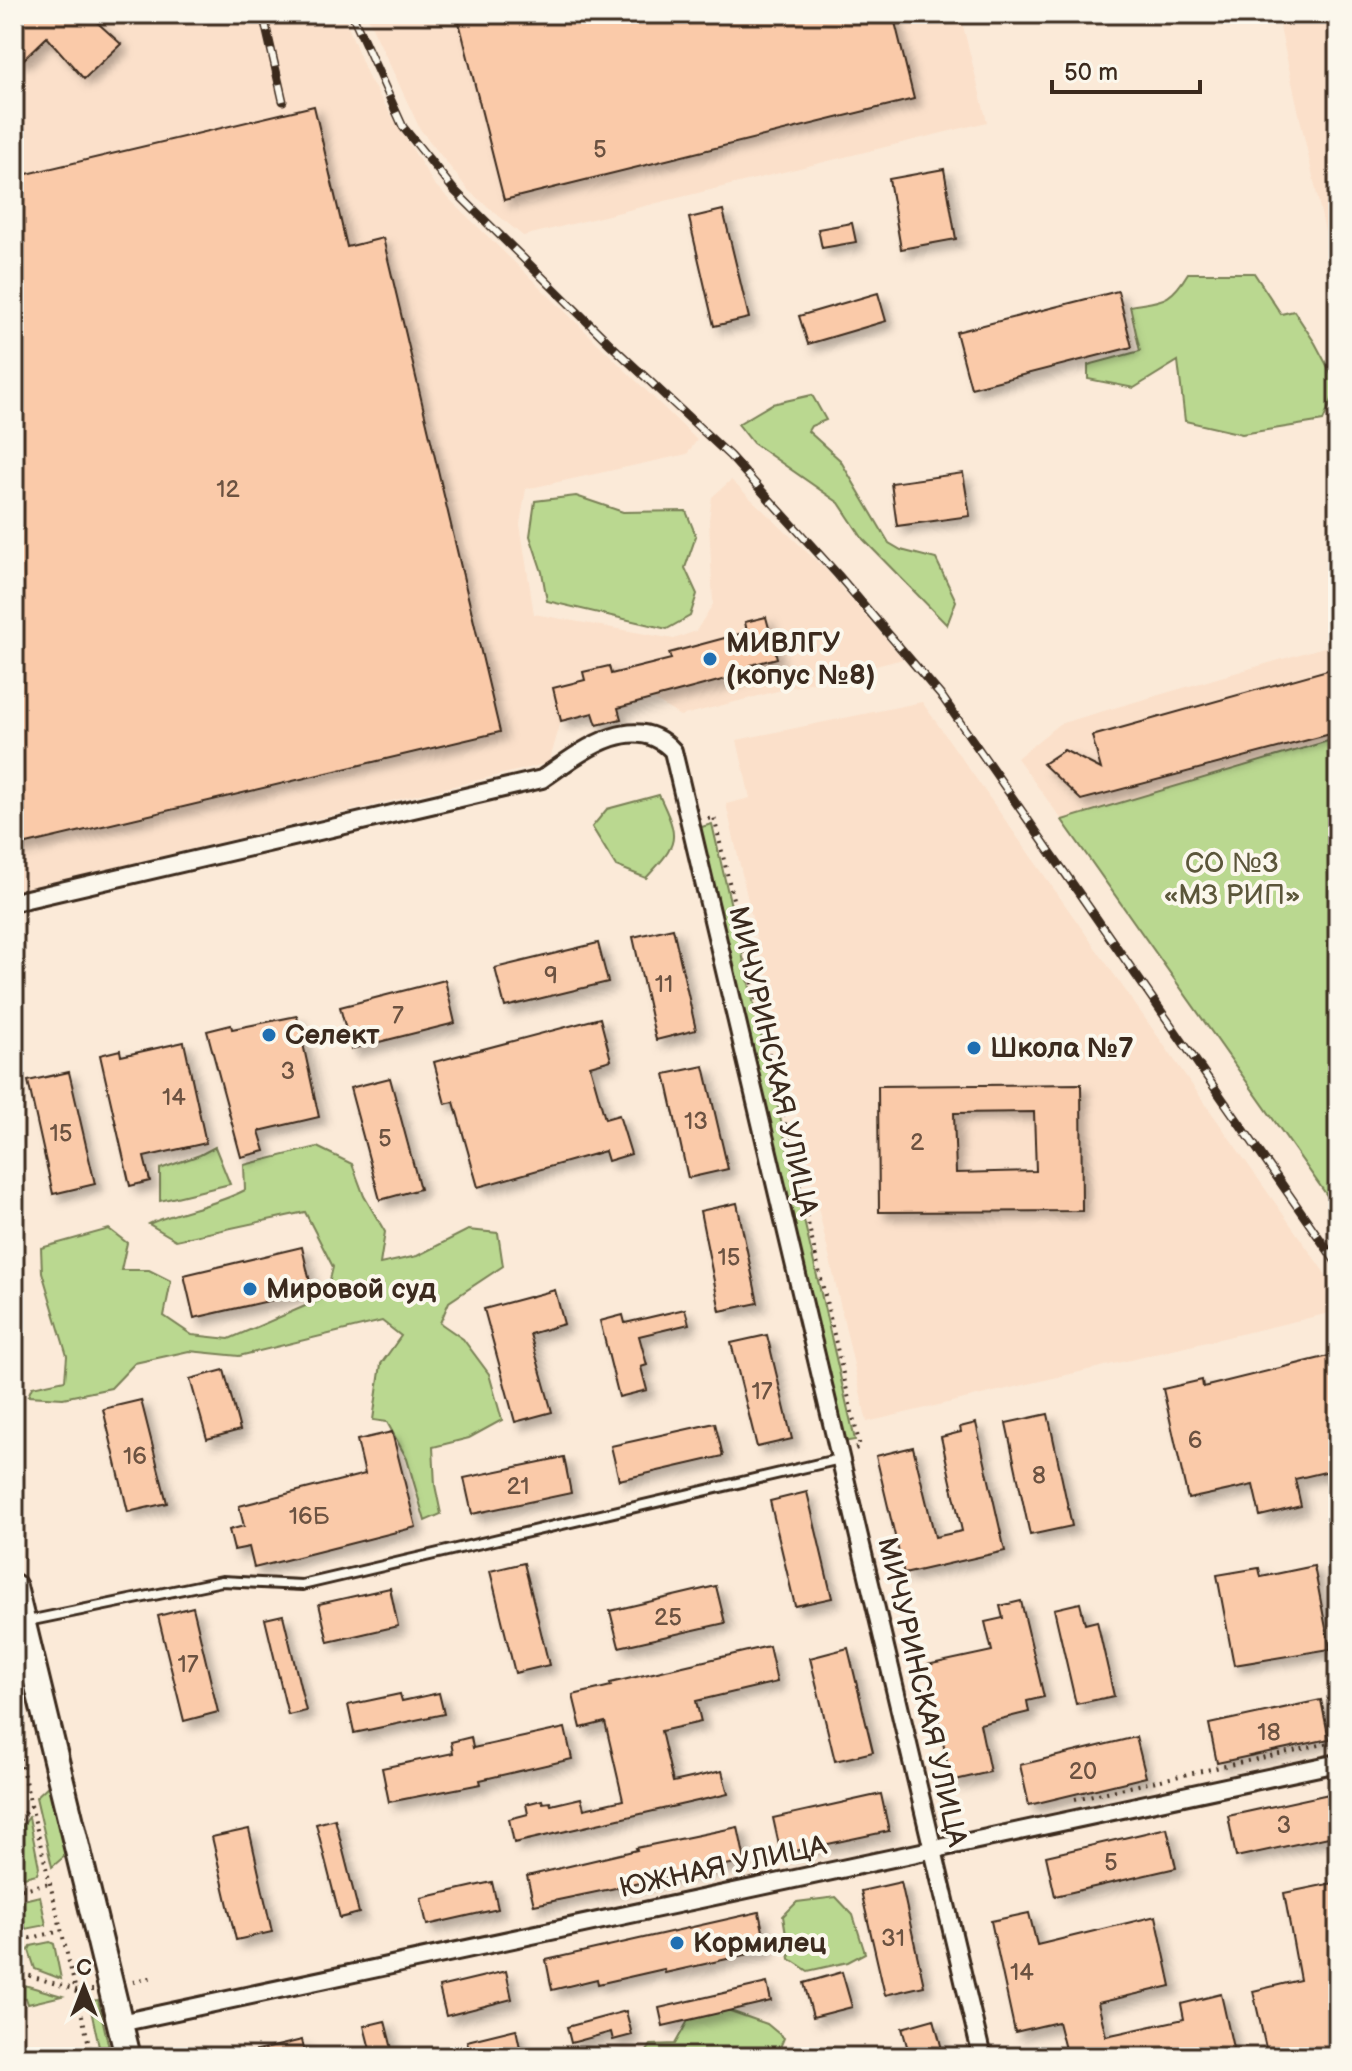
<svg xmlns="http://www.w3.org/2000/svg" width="1352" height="2071" font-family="'Balsamiq Sans',sans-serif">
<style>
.built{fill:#fbe0ca}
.green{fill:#bad890;stroke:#7a8157;stroke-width:2}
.building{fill:#facaa9;stroke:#3b2a1e;stroke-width:2;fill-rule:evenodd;filter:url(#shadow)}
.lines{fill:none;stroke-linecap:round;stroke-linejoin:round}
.lane-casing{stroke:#3b2a1e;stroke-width:14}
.street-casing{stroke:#3b2a1e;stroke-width:22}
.secondary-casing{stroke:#3b2a1e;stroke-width:30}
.path{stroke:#3b2a1e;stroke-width:4;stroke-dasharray:2 6;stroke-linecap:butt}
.lane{stroke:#fbf7ec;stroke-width:8}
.street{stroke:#fbf7ec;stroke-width:16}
.secondary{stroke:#fbf7ec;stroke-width:24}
.rail-casing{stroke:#3b2a1e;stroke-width:9}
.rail{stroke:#fbf7ec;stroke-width:6;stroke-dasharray:18;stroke-linecap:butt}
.poi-dot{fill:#1f6fb2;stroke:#fbf7ec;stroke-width:3}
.labels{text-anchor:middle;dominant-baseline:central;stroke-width:8;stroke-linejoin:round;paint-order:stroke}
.number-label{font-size:24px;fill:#6b5241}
.poi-label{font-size:28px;font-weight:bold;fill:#3b2a1e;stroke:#fbf7ec;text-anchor:start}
.park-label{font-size:28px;fill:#5b563a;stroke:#fbf7ec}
.street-label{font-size:28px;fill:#3b2a1e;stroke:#fbf7ec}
</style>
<defs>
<filter id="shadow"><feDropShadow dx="7" dy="7" stdDeviation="4" flood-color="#0004"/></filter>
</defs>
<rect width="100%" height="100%" fill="#fbead8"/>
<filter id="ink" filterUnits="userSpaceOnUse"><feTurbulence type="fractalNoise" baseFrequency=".0125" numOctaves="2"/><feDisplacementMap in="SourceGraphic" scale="16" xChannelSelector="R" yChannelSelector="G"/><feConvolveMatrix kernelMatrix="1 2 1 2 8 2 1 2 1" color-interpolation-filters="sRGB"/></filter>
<g filter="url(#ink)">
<g class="built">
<polygon points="14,14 343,14 369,79 434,184 697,440 687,454 526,489 520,524 534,614 674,639 696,631 713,604 709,520 712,497 731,480 828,572 903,659 680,716 653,699 618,708 621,719 597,725 593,713 561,721 549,763 14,892"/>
<polygon points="366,14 960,14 987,122 523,236 469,191 420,129"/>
<polygon points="1277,14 1338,14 1338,290"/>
<polygon points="1338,643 1338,738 1062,820 1017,758 1059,724"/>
<polygon points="922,702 1338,1292 1338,1311 867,1422 726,804 750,798 737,740"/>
</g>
<g class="green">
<path d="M1188,273H1254L1281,314L1294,311L1315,343L1338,386L1323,421L1242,434L1185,421L1178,361L1134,388L1088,379V365L1140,351L1130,306C1163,300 1170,303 1188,273Z"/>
<polygon points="812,395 826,420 811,426 808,431 840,460 889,543 901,550 936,559 956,601 947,625 863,539 839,503 753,443 738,424 772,404"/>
<polygon points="576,496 623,512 686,511 696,536 685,568 697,594 690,616 667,629 547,601 542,572 530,536 535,501"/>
<polygon points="1338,738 1338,1211 1062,820"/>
<path d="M659,795C680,839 679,843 646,878L616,866L592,827L607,809Z"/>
<polygon points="712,824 855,1440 842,1442 698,828"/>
<polygon points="215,1147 230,1184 160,1201 160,1169 200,1155"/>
<path d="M317,1147L352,1164L364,1196L385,1232L380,1264L417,1256L468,1230L498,1233L503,1266L449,1302L440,1323L463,1339L489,1374L502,1420L469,1438L433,1447L435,1485L441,1514L425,1521L407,1459L387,1422L373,1420L381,1364L401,1336L382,1321L239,1356L189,1351L135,1363L111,1388L63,1398L28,1396L32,1387L65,1380L67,1356L42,1272L41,1248L109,1229L127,1243L121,1270H149L171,1281L164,1316L192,1335L229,1339L326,1297L333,1267L305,1212L176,1240L149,1224C180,1210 215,1206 245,1190L244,1165Z"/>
<polygon points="49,1785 66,1855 52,1867 36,1797"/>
<polygon points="29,1817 39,1867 37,1874 15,1879 14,1838"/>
<polygon points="40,1896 46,1925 25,1929 19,1901"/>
<polygon points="836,1897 853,1915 865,1953 848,1962 808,1971 790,1959 783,1916 797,1902"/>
<polygon points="50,1942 54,1944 61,1979 35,1969 29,1950 31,1946"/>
<polygon points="14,1982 62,1996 28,2004 26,1998 14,2000"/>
<polygon points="98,2000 109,2048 101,2056 89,2001"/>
<polygon points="716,2006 767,2024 784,2038 776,2057 643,2057 651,2045 675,2044 690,2017"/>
</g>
<g class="building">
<polygon points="22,14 88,14 121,44 84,79 47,37 22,61 14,54 14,22"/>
<polygon points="457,14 893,14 914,99 504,200"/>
<polygon points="314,106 347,247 383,238 500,732 14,847 14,177"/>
<polygon points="944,169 956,239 901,249 889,179"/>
<polygon points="723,210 749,318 714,326 689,218"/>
<polygon points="852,223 856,242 822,248 818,229"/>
<polygon points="1118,291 1132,347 971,388 956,332"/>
<polygon points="878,293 886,321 808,344 799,316"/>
<polygon points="963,473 970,516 897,526 891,483"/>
<polygon points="766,617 777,658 751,665 752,672 618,708 621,719 597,725 593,713 561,721 553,688 585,680 583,672 609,666 611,674 671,659 669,653 747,632 745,622"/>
<polygon points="1338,667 1338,732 1081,800 1043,764 1064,750 1101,769 1092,736"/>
<polygon points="673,928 696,1030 656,1040 633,937"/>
<polygon points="598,943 608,982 505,1007 495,968"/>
<polygon points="445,980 455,1023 351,1049 340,1007"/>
<polygon points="297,1016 319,1117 259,1131 265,1151 241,1157 207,1031 231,1025 232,1029"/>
<polygon points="600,1018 611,1060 590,1066 605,1119 619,1115 631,1154 608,1161 605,1151 478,1187 454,1102 445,1104 434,1062"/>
<polygon points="184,1042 206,1143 144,1157 150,1181 130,1186 100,1055 120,1050 121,1056"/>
<polygon points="704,1066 728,1169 688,1178 665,1074"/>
<polygon points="69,1072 95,1184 53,1194 28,1081"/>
<polygon points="390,1078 420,1189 380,1200 350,1088"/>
<path d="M1081,1084L1082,1211L879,1212L878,1086ZM1034,1112L1036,1171L956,1173L954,1113Z"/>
<polygon points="737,1203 758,1303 720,1311 700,1211"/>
<polygon points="302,1247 312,1291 194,1318 184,1275"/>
<polygon points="555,1290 564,1324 530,1334 552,1412 515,1422 484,1309"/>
<polygon points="685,1309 689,1324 639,1336 647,1365 641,1367 647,1390 619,1397 600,1321 623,1315 625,1323"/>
<polygon points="767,1335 792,1439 757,1447 731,1343"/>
<polygon points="1333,1355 1338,1377 1338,1469 1295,1479 1301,1506 1260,1516 1253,1485 1188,1499 1163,1389 1202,1380 1203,1387"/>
<polygon points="224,1370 240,1430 207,1439 190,1379"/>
<polygon points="141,1400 167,1503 128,1512 103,1409"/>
<polygon points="1048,1414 1072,1526 1030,1535 1006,1423"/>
<polygon points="715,1423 723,1456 619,1480 611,1446"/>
<polygon points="976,1423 1005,1551 904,1574 876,1456 913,1447 935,1537 962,1531 941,1437 961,1432 960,1427"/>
<polygon points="392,1432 416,1527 254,1568 249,1547 234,1550 229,1530 244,1526 239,1506 365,1474 357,1440"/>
<polygon points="564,1457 571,1493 472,1514 464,1478"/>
<polygon points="807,1492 832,1598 795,1606 770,1501"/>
<polygon points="524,1563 549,1665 515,1673 490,1571"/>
<polygon points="1314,1566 1330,1649 1234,1665 1217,1575 1259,1568 1261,1577"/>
<polygon points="716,1586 725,1623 619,1647 610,1611"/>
<polygon points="390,1588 398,1626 328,1642 319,1604"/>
<polygon points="1021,1601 1044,1697 1027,1701 1029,1712 980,1724 990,1772 951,1781 927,1665 992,1651 985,1622 1003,1618 1000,1606"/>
<polygon points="1080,1603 1085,1624 1097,1621 1114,1696 1076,1704 1054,1609"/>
<polygon points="193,1607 218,1712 184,1721 158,1616"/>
<polygon points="283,1615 306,1711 288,1715 265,1619"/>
<polygon points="769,1646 777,1682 696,1701 701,1722 661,1731 673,1782 722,1771 728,1794 514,1843 509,1819 528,1814 526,1804 542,1800 543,1803 550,1802 551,1805 581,1798 584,1809 623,1800 605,1722 581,1728 573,1695 611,1686 610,1683"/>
<polygon points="848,1648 873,1752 835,1761 810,1658"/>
<polygon points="439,1693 444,1714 354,1733 348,1705 400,1694 402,1701"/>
<polygon points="1321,1700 1329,1739 1217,1763 1209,1724"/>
<polygon points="565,1728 572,1759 480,1780 481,1784 389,1802 382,1768 453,1753 451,1742 471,1737 473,1748"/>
<polygon points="1136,1737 1146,1777 1029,1805 1020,1765"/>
<polygon points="1338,1792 1338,1835 1236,1857 1228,1816"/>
<polygon points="881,1794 889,1831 781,1854 773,1818"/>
<polygon points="335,1819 359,1913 340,1918 316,1824"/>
<polygon points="738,1827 745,1861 534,1905 527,1876 637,1850 636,1848"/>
<polygon points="1167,1828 1176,1868 1055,1896 1046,1856"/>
<polygon points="249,1829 272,1932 236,1940 212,1837"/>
<polygon points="492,1882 498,1909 427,1925 421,1898"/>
<polygon points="901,1882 924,1986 885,1995 861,1891"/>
<polygon points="1338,1882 1338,2057 1268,2057 1253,1991 1300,1980 1284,1893"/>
<polygon points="759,1912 767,1950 665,1973 664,1969 598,1984 597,1979 552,1990 546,1960"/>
<polygon points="1029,1913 1037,1945 1156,1916 1171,1986 1098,2003 1106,2036 1184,2019 1181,2004 1221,1994 1235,2057 1067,2057 1058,2022 1015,2032 991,1921"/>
<polygon points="506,1971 512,1999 446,2016 439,1987"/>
<polygon points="842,1972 852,2007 813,2017 804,1983"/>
<polygon points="767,1983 771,2001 663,2026 659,2008"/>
<polygon points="626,2011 632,2035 613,2040 611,2032 571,2043 567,2027"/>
<polygon points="934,2019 944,2057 910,2057 902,2028"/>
<polygon points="385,2021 394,2057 372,2057 364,2026"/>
<polygon points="516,2029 522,2057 471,2057 467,2041"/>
<polygon points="302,2040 306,2057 256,2057 256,2051"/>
</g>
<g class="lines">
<g class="lane-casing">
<polyline id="lane" points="23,1622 222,1581 302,1585 840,1459"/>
</g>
<g class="street-casing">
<g id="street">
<path d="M14,902L542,779C578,754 634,708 673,751L982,2057"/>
<polyline points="120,2023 1338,1763"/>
</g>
</g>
<g class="secondary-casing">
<polyline id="secondary" points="14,1587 128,2057"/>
</g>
<g class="path">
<polyline points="708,819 714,817 860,1447 855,1449"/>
<polyline points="14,1735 92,2057"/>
<polyline points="1075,1799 1338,1741"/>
<polyline points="14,1826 31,1805"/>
<polyline points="14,1891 50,1883"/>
<polyline points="14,1942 61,1931"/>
<polyline points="14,1946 21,1973"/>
<polyline points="14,1971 76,1990 93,1990"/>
<polyline points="133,1982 154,1977"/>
</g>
<use href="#lane" class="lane"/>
<use href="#street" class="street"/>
<use href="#secondary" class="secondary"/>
<g class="rail-casing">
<g id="rail">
<polyline points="263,14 283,101"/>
<polyline points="352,14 403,127 454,190 611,345 730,456 838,575 943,698 1338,1265"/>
</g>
</g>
<use href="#rail" class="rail"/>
</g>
</g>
<g class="poi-dot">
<circle cx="710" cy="659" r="8"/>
<circle cx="269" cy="1035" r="8"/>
<circle cx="974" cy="1048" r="8"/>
<circle cx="250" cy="1289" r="8"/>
<circle cx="677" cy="1943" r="8"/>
</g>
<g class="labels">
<g class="number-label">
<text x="600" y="149">5</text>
<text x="228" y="489">12</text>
<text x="551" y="975">9</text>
<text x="664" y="984">11</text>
<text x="398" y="1015">7</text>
<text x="288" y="1071">3</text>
<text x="174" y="1097">14</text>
<text x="696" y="1121">13</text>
<text x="61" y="1133">15</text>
<text x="385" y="1138">5</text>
<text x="917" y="1142">2</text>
<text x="729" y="1257">15</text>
<text x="762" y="1391">17</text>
<text x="1195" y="1440">6</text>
<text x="135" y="1456">16</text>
<text x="1039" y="1475">8</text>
<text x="518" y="1486">21</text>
<text x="309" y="1516">16Б</text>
<text x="668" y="1617">25</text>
<text x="188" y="1664">17</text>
<text x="1269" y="1732">18</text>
<text x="1083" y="1771">20</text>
<text x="1284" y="1825">3</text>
<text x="1111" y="1862">5</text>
<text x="893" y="1938">31</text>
<text x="1022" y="1972">14</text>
</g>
<g class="poi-label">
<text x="726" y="643">МИВЛГУ<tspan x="726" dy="32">(копус №8)</tspan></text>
<text x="285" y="1035">Селект</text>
<text x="990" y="1048">Школа №7</text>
<text x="266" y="1289">Мировой суд</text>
<text x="693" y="1943">Кормилец</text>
</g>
<g class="park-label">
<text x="1232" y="863">СО №3<tspan x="1232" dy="32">«МЗ РИП»</tspan></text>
</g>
<g class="street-label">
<text transform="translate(773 1061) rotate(77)">МИЧУРИНСКАЯ УЛИЦА</text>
<text transform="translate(922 1692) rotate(77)">МИЧУРИНСКАЯ УЛИЦА</text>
<text transform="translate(723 1867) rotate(-12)">ЮЖНАЯ УЛИЦА</text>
</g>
</g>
<rect width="1352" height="2071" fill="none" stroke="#fbf7ec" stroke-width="48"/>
<rect x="24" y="24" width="1304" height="2023" fill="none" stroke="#3b2a1e" stroke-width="3" filter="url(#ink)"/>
<g transform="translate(84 1987)" stroke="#fbf7ec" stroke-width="6" paint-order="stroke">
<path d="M0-6L14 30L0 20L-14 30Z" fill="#3b2a1e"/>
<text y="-12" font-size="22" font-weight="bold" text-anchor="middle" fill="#3b2a1e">С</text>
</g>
<path d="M1052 80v12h148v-12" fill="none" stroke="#3b2a1e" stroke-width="4"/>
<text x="1064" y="80" font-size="24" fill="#3b2a1e" stroke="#fbf7ec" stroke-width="6" paint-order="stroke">50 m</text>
</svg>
